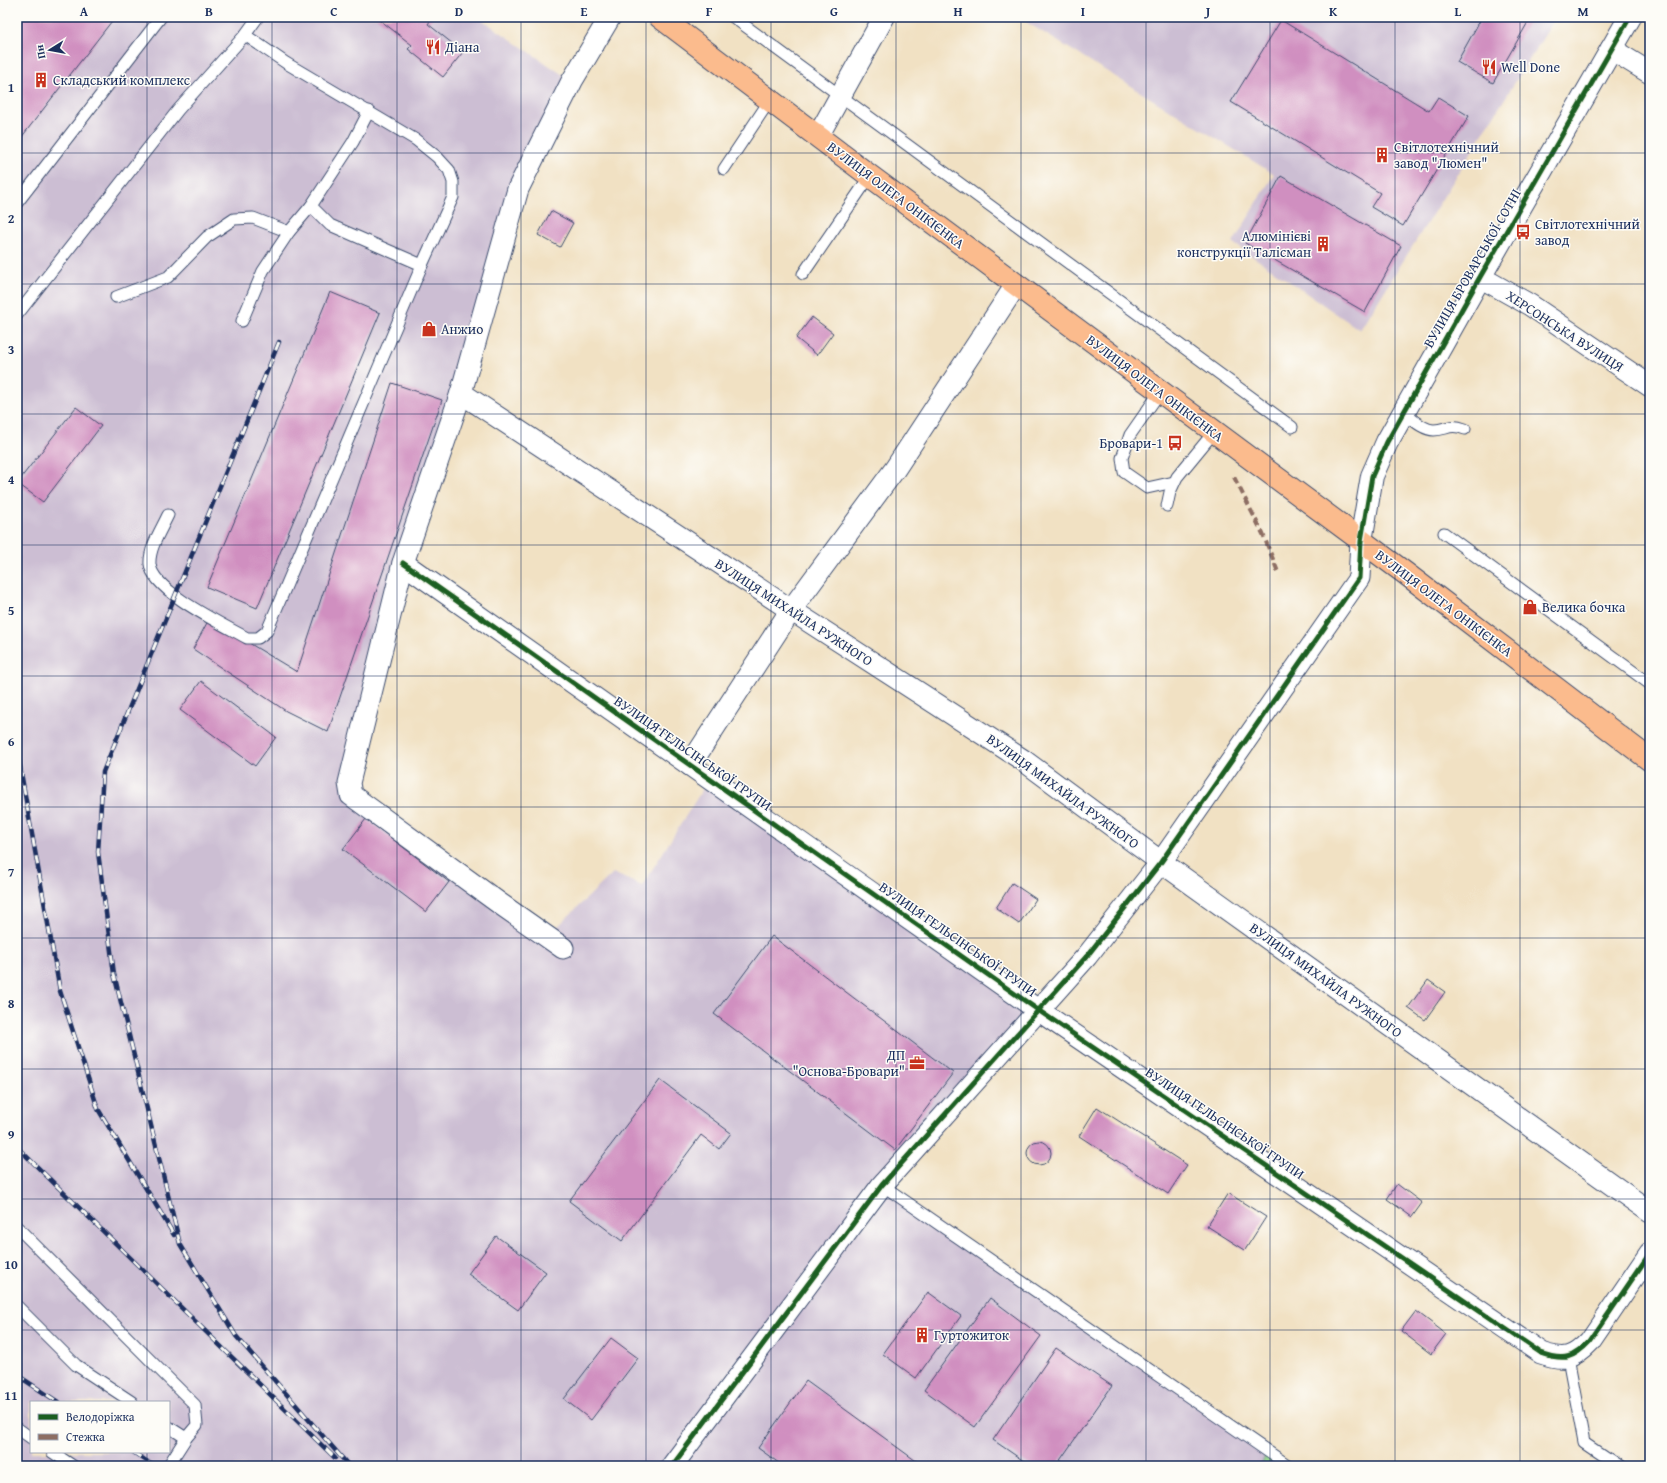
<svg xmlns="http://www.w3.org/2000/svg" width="1667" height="1483" font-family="'Gentium Book Plus',serif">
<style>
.industrial{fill:#ccbed3;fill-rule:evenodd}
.green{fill:#96d78e;stroke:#588376}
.building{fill:#d08fc0}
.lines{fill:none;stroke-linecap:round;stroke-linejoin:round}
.service-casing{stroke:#3b4a6d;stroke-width:13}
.minor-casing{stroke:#3b4a6d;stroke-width:23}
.tertiary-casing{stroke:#3b4a6d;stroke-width:24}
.primary-casing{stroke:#3b4a6d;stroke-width:24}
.service{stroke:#fff;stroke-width:11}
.minor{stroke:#fff;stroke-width:21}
.tertiary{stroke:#fff;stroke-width:22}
.primary{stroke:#fbbb8d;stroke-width:22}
.rail-casing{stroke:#1b2f5e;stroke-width:4.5}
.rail{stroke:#fdfcf7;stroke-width:3;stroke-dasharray:9;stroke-linecap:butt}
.quiet{stroke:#8d6e63;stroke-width:4;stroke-dasharray:8 4;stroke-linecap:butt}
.cycleway-casing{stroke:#fdfcf7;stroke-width:8}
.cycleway{stroke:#1b5e20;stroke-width:5}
.grid{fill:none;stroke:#1b2f5e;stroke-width:1;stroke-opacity:0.55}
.labels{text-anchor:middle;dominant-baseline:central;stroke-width:3;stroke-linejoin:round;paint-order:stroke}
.poi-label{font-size:14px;fill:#1b2f5e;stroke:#fdfcf7;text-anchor:start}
.street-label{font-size:14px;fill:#1b2f5e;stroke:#fdfcf7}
.neatline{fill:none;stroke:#1b2f5e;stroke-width:1.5}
.grid-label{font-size:13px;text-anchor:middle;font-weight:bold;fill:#1b2f5e}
</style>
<rect width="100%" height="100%" fill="#fdfcf7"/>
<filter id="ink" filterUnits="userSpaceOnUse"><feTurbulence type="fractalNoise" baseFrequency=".025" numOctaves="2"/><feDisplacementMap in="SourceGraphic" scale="8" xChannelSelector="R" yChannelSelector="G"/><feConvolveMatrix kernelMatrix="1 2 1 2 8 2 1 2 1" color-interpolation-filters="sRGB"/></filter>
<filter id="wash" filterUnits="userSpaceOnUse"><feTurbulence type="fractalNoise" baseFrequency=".012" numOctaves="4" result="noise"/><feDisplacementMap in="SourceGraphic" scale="16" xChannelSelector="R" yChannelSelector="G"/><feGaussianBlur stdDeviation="0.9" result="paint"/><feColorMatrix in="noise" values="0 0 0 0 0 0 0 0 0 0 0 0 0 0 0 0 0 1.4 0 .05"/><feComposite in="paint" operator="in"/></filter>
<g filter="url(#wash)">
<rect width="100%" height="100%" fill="#f1e1c3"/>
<g class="industrial">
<path d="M17,17H478L572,81L518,189L349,783L554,930L613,873L642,886L709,779L1038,1010L882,1186L1267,1451L1261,1466H17ZM31,1402H169V1452H31Z"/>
<polygon points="1018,17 1556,17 1360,330 1233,243 1274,174"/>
</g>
<polygon class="green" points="1267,1451 1289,1466 1261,1466"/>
<g id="blocks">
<g class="building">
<polygon points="17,17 115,17 17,143"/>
<polygon points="376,17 433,17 428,24 463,52 443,77 408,49 412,45"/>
<polygon points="1482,17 1531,17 1493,83 1457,62"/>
<polygon points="1281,20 1429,111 1438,97 1469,116 1403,226 1371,207 1380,193 1231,102"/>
<polygon points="1281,176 1401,246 1365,312 1245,243"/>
<polygon points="551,211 573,223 560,247 538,235"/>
<polygon points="330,292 380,313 257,608 207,587"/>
<polygon points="812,317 833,333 817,355 796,338"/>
<polygon points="392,383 442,400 328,732 286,711 193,649 209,619 297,672"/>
<polygon points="76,407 101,426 43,502 17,483"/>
<polygon points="201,681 276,737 255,766 180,710"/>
<polygon points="366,819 449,882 426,912 343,849"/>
<polygon points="1012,883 1036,899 1019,924 996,908"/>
<polygon points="772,936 953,1073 895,1150 714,1014"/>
<polygon points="1428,980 1445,992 1425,1020 1408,1008"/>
<polygon points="660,1080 731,1133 719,1149 701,1135 622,1241 569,1201"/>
<polygon points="1097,1107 1187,1165 1168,1194 1079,1136"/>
<circle cx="1039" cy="1153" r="12"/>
<polygon points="1397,1184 1422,1203 1412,1217 1387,1199"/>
<polygon points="1228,1193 1266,1217 1245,1250 1207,1226"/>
<polygon points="496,1236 546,1272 518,1310 468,1274"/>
<polygon points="928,1292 961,1316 916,1378 883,1354"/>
<polygon points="990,1298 1041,1336 975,1427 924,1390"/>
<polygon points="1416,1311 1446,1334 1431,1354 1401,1331"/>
<polygon points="611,1338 638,1358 591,1420 564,1399"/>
<polygon points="1056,1348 1112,1386 1056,1466 1031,1466 993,1440"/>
<polygon points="806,1381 923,1466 783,1466 758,1448"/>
</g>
</g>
</g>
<g filter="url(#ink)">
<use href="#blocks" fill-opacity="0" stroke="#3b4a6d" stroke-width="1"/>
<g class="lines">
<g class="service-casing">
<g id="service">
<polyline points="733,17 1292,427"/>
<polyline points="724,169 770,100"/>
<polyline points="17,203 161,17"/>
<polyline points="311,206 330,225 422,265"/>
<polyline points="803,274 870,176"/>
<polyline points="116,297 168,277 207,237 234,219 253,218 289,232"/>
<polyline points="17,315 178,110 245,35 258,17"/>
<polyline points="242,321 263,271 289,232 311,206 353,142 369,111"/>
<polyline points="1160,392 1130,435 1122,458 1124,472 1147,488 1174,482"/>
<path d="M1404,413C1412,419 1423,430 1434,430C1447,430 1449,423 1465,429"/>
<polyline points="1167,506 1170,492 1177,477 1214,432"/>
<path d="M168,515C161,530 149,548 150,564C152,591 224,625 247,638H258L267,631L422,265L453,197V182L449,170L437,157L416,140L286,63L245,35"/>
<polyline points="1444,533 1650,684"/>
<polyline points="882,1185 1289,1466"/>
<polyline points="17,1227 195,1405 197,1425 186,1438"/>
<polyline points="17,1306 76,1365 132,1402"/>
<polyline points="1568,1358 1584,1443 1618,1466"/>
<polyline points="17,1428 31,1438"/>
<polyline points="52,1452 73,1466"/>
<polyline points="168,1466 186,1438 169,1427"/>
</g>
</g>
<g class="minor-casing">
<g id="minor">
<polyline points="1611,49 1650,73"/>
<polyline points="818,136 884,17"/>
<polyline points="1480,277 1530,305 1650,386"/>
<polyline points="461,393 791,610 1023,760 1161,862 1650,1212"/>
<path d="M403,563L1038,1010L1541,1353C1564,1361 1573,1359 1590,1341L1650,1253"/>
<polyline points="690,765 791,610 895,469 1016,285"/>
<polyline points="563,948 499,903 351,795 349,783 403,563 461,393 518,189 572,81 610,17"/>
<polyline points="672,1466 882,1185 1087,956 1161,862 1359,578 1361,541"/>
</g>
</g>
<g class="tertiary-casing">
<polyline id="tertiary" points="1361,541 1372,476 1387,442 1480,277 1630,17"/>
</g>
<g class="primary-casing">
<polyline id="primary" points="660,17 870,176 1405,573 1650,760"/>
</g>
<use href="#service" class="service"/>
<use href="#minor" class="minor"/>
<use href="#tertiary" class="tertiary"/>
<use href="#primary" class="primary"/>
<g class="rail-casing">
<g id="rail">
<polyline points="279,342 103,772 98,852 114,974 180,1244 236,1336 349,1466"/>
<polyline points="17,750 60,991 98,1109 174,1235"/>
<polyline points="17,1147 335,1458"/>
<polyline points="17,1375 58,1402"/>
<polyline points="133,1452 154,1466"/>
</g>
</g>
<use href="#rail" class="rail"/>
<polyline class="quiet" points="1234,477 1263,534 1278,572"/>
<g class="cycleway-casing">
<g id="cycleway">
<path d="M403,563L1038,1010L1541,1353C1564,1361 1573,1359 1590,1341L1650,1253"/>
<polyline points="672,1466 882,1185 1087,956 1161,862 1359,578 1361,541 1372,476 1387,442 1480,277 1630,17"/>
</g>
</g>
<use href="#cycleway" class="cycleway"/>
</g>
</g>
<path class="grid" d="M147,17V1402M272,17V1466M397,17V1466M521,17V1466M646,17V1466M771,17V1466M896,17V1466M1021,17V1466M1146,17V1466M1270,17V1466M1395,17V1466M1520,17V1466M17,153H1650M17,284H1650M17,414H1650M17,545H1650M17,676H1650M17,807H1650M17,938H1650M17,1069H1650M17,1199H1650M17,1330H1650M147,1452V1466"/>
<defs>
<g id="restaurant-bare" transform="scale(1.2)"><path d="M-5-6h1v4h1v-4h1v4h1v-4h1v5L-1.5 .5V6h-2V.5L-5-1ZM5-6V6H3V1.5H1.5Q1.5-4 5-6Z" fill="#c8321e" stroke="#fdfcf7" stroke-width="2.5" paint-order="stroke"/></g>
<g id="building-bare" transform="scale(1.2)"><path d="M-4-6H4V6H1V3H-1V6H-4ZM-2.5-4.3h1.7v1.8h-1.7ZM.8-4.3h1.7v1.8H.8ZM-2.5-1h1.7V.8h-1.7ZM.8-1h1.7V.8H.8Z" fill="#c8321e" stroke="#fdfcf7" stroke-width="2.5" paint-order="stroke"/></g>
<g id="bus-bare" transform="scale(1.2)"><path d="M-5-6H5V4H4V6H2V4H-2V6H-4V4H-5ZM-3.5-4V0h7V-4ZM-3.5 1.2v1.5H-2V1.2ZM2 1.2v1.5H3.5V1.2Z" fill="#c8321e" stroke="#fdfcf7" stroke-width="2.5" paint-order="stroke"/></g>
<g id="shop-bare" transform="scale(1.2)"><path d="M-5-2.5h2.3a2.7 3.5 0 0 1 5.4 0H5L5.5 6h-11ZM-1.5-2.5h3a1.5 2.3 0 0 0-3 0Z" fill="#c8321e" stroke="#fdfcf7" stroke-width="2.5" paint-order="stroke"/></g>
<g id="office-bare" transform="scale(1.2)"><path d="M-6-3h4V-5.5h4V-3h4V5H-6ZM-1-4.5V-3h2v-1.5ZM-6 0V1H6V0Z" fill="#c8321e" stroke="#fdfcf7" stroke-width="2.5" paint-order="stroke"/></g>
</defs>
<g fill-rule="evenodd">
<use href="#restaurant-bare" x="433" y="47"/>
<use href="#restaurant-bare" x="1489" y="67"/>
<use href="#building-bare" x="41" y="80"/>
<use href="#building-bare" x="1382" y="155"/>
<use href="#bus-bare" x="1523" y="232"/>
<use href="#building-bare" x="1323" y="244"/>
<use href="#shop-bare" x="429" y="329"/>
<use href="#bus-bare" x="1175" y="443"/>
<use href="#shop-bare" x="1530" y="607"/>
<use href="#office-bare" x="917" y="1063"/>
<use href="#building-bare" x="922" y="1335"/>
</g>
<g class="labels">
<g class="poi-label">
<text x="445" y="47">Діана</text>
<text x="1501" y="67">Well Done</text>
<text x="53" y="80">Складський комплекс</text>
<text x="1394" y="147">Світлотехнічний<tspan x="1394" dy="16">завод "Люмен"</tspan></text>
<text x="1535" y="224">Світлотехнічний<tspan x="1535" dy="16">завод</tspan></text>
<text x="1311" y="236" text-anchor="end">Алюмінієві<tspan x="1311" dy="16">конструкції Талісман</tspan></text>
<text x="441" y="329">Анжио</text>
<text x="1163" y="443" text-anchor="end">Бровари-1</text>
<text x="1542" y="607">Велика бочка</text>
<text x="905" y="1055" text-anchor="end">ДП<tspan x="905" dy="16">"Основа-Бровари"</tspan></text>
<text x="934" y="1335">Гуртожиток</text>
</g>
<g class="street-label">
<text transform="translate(896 195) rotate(37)">ВУЛИЦЯ ОЛЕГА ОНІКІЄНКА</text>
<text transform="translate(1472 268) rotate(-60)">ВУЛИЦЯ БРОВАРСЬКОЇ СОТНІ</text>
<text transform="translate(1565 331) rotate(33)">ХЕРСОНСЬКА ВУЛИЦЯ</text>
<text transform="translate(1155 388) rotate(37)">ВУЛИЦЯ ОЛЕГА ОНІКІЄНКА</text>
<text transform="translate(1444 603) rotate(37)">ВУЛИЦЯ ОЛЕГА ОНІКІЄНКА</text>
<text transform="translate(794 612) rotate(33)">ВУЛИЦЯ МИХАЙЛА РУЖНОГО</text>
<text transform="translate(693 753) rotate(35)">ВУЛИЦЯ ГЕЛЬСІНСЬКОЇ ГРУПИ</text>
<text transform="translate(1063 791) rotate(36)">ВУЛИЦЯ МИХАЙЛА РУЖНОГО</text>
<text transform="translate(958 939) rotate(35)">ВУЛИЦЯ ГЕЛЬСІНСЬКОЇ ГРУПИ</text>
<text transform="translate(1326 980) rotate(36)">ВУЛИЦЯ МИХАЙЛА РУЖНОГО</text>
<text transform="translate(1225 1123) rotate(34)">ВУЛИЦЯ ГЕЛЬСІНСЬКОЇ ГРУПИ</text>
</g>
</g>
<rect width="1667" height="1483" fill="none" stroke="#fdfcf7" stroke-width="44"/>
<rect x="30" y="1401" width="140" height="52" fill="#fdfcf7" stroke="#a3aaba"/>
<rect x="38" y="1414" width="20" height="6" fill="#1b5e20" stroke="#a3aaba"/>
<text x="66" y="1421" font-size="12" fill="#1b2f5e">Велодоріжка</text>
<rect x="38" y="1434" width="20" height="6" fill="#8d6e63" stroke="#a3aaba"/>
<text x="66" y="1441" font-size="12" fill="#1b2f5e">Стежка</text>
<g transform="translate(50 50) rotate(259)" stroke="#fdfcf7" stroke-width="3" paint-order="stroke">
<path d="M0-3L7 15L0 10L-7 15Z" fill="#1b2f5e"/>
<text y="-6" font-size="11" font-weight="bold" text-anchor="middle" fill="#1b2f5e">Пн</text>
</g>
<rect x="22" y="22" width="1623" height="1439" class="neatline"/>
<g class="grid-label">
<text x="84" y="16">A</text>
<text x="209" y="16">B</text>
<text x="334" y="16">C</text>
<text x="459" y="16">D</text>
<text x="584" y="16">E</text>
<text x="709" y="16">F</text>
<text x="834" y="16">G</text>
<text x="958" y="16">H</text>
<text x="1083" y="16">I</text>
<text x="1208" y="16">J</text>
<text x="1333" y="16">K</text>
<text x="1458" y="16">L</text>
<text x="1583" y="16">M</text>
<text x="11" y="92">1</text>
<text x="11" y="223">2</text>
<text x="11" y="354">3</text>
<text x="11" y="484">4</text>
<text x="11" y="615">5</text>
<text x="11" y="746">6</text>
<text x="11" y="877">7</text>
<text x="11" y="1008">8</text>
<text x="11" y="1139">9</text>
<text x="11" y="1269">10</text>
<text x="11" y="1400">11</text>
</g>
</svg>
